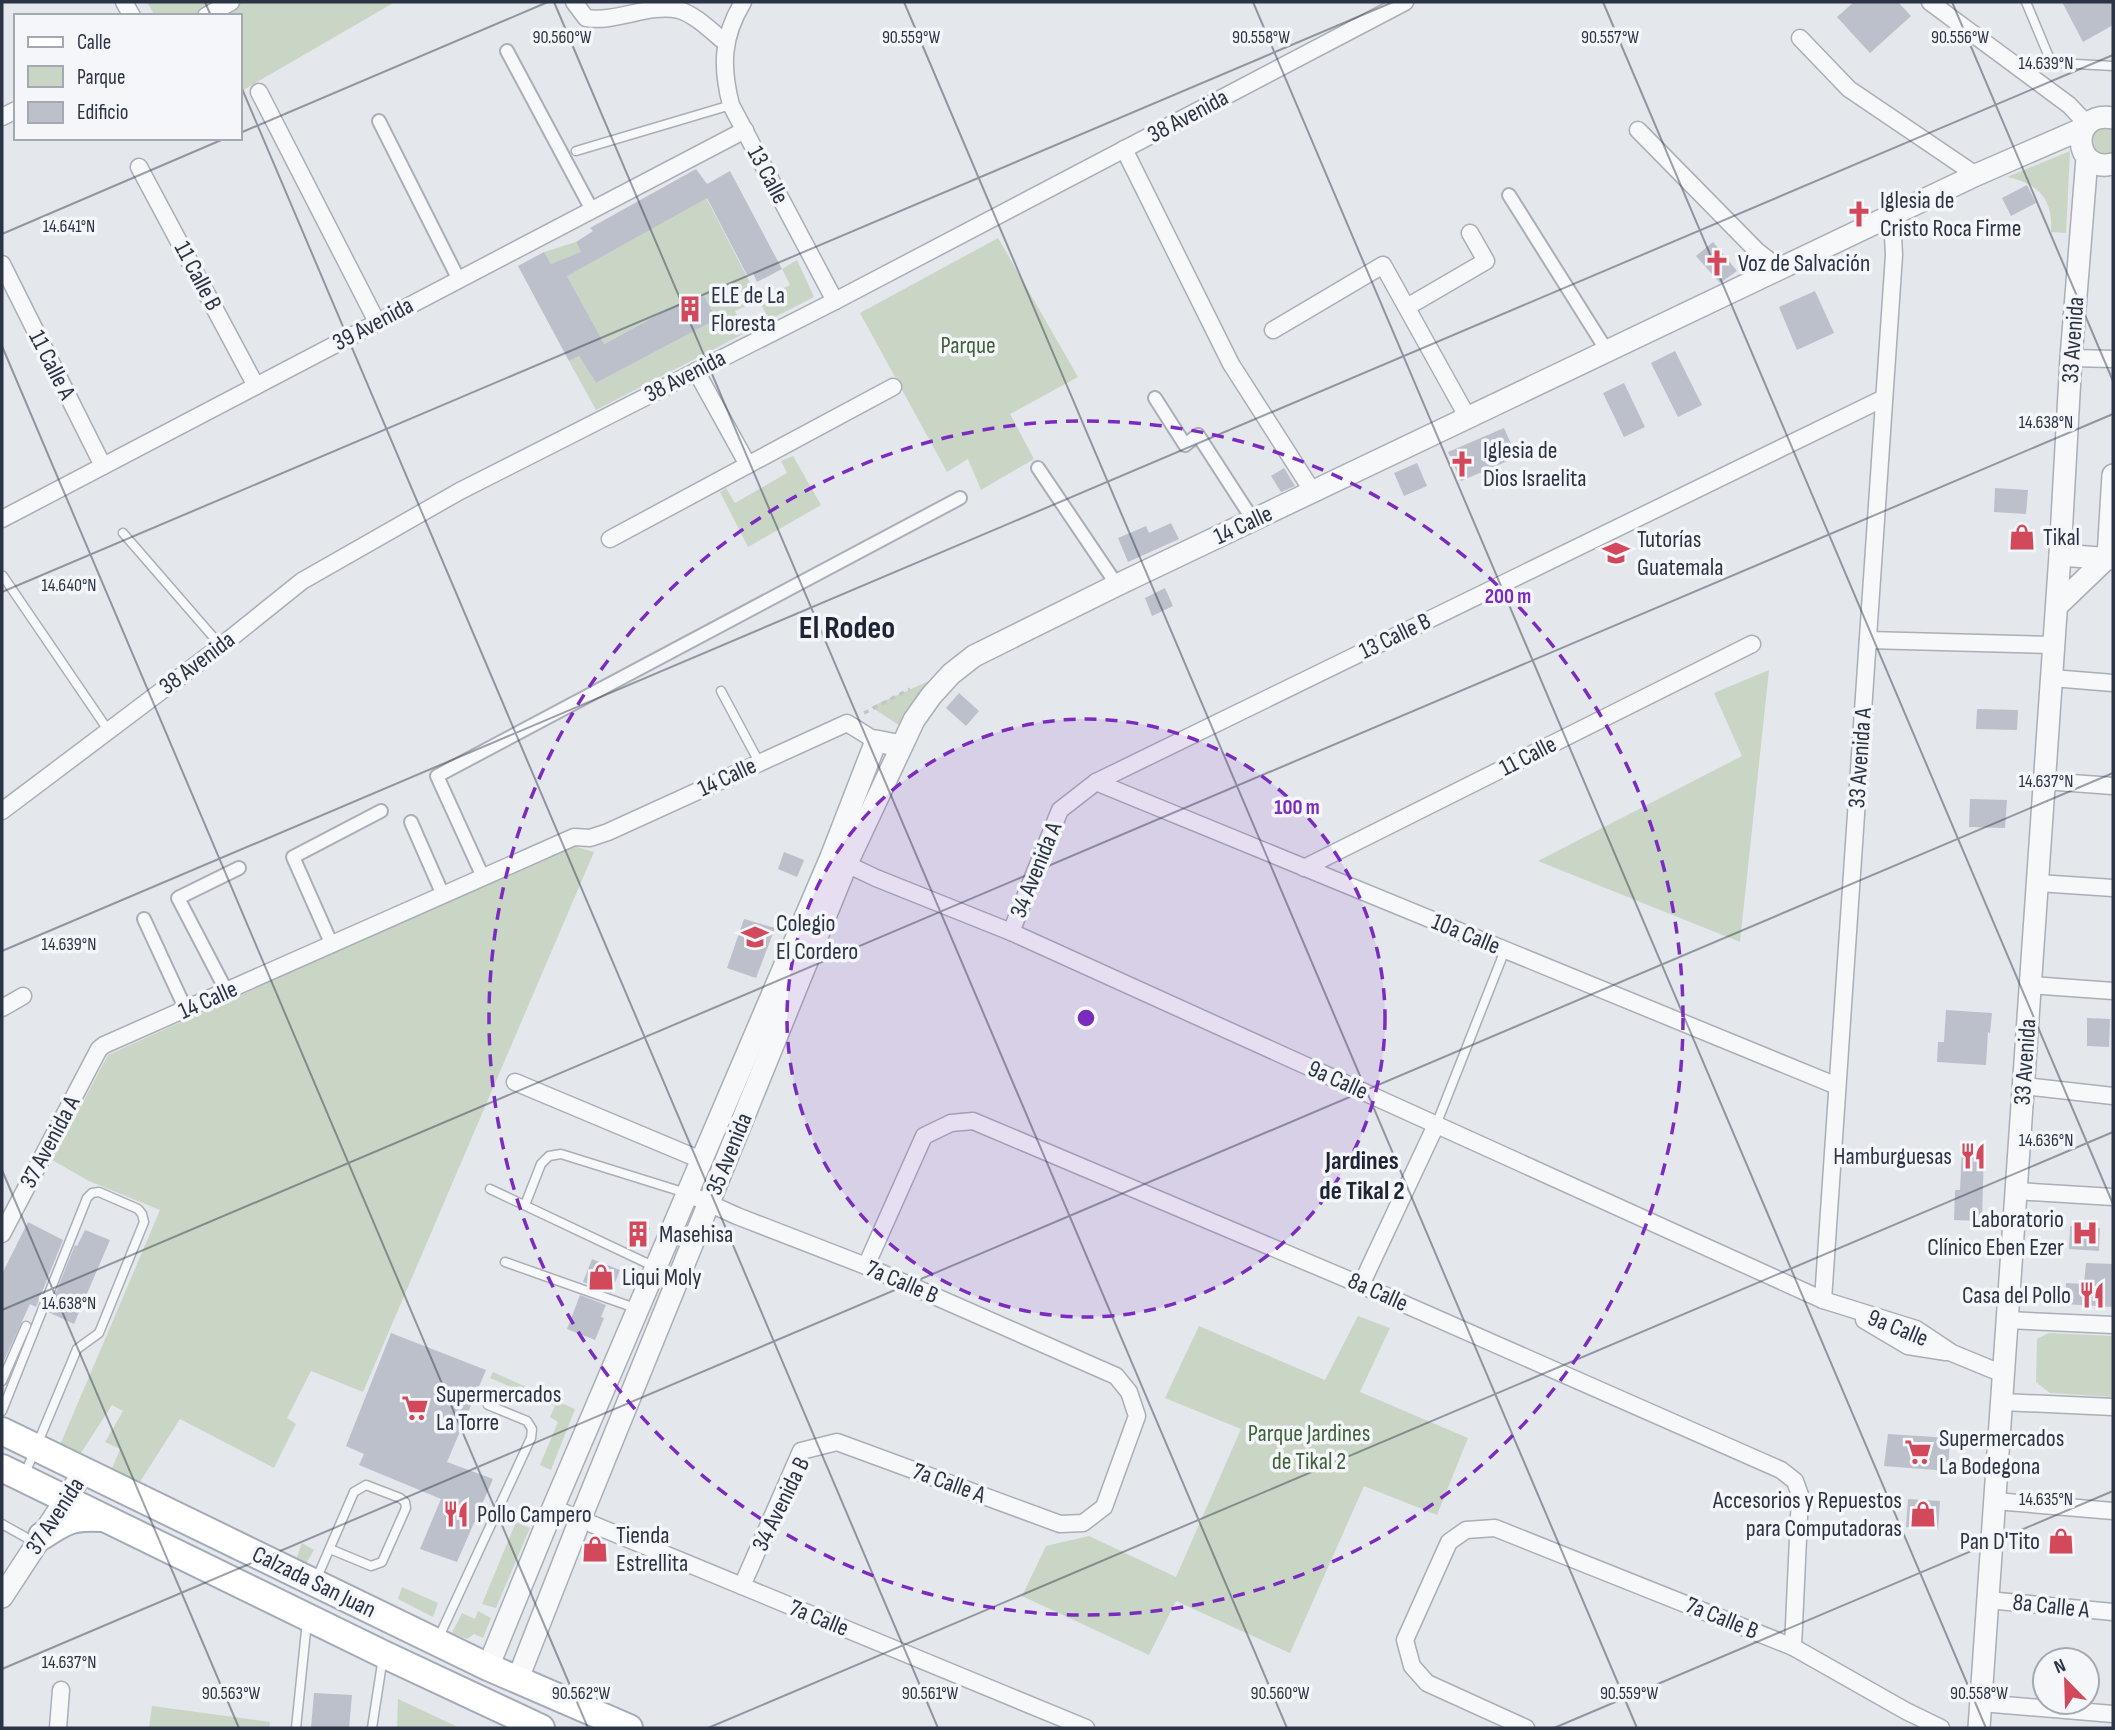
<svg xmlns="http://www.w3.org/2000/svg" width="2115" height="1730" font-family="'Sofia Sans Condensed',sans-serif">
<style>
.green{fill:#c9d6c5}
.building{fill:#bbc0ca}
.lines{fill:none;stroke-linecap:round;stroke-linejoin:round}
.service-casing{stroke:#a9aeb7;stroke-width:11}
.pedestrian-casing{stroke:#a9aeb7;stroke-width:16}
.minor-casing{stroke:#a9aeb7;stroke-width:19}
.tertiary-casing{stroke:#a9aeb7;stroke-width:24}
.primary-casing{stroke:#a3abb8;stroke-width:30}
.path{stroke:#c2c5cb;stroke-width:3.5;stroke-dasharray:5 5;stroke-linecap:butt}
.service{stroke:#f7f8fa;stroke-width:8}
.pedestrian{stroke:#f7f8fa;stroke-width:12}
.minor{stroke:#f7f8fa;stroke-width:16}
.tertiary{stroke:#f7f8fa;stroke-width:21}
.primary{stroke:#fff;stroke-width:26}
.ticks{fill:none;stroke:#2b3445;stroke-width:2;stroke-opacity:0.45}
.ring{fill:none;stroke:#7b2cbf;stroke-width:3.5;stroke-dasharray:12 9}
.labels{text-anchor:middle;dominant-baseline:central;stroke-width:7;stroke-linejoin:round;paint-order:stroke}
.street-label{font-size:24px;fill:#2b3445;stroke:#f4f6f9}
.poi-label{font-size:24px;fill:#2b3445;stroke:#f4f6f9;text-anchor:start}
.park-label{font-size:24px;fill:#3f6138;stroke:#f4f6f9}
.neighbourhood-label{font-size:26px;font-weight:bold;fill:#1d2536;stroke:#f4f6f9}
.district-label{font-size:32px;font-weight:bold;fill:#1d2536;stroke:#f4f6f9}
.ticks-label{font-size:18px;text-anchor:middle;fill:#2b3445;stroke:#f4f6f9;stroke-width:7;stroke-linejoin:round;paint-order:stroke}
.centre{fill:#7b2cbf;stroke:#f4f6f9;stroke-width:3.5}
.ring-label{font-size:21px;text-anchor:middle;font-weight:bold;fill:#7b2cbf;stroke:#f4f6f9;stroke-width:7;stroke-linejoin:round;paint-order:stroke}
</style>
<rect width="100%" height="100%" fill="#e4e7ec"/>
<g class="green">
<polygon points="147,2 395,2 240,92 240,16 155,16"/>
<polygon points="2113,124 2113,156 2098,156 2087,137 2090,132"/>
<path d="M2070,151L2066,233L2051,232C2053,198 2039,184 2007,177Z"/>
<polygon points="700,186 759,300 790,285 782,269 797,260 814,297 769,320 759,300 735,311 745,333 596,410 569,361 579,356 596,383 717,319 704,296 695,300 692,296 585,354 589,317 559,261 551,264 544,252 576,242 587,264"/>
<polygon points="998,238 1078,377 1010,414 1034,459 981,490 968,459 947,472 860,313"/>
<polygon points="793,456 821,505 748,547 720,492 726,488 735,503 787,473 781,461"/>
<polygon points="1769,670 1740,942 1538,861 1742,756 1714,693"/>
<polygon points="938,677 899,725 871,707"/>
<polygon points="571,845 594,852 363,1392 311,1371 287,1418 296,1424 274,1468 180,1419 138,1485 111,1471 120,1449 105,1442 123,1411 112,1405 79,1456 60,1445 160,1210 89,1181 52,1160 108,1055"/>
<polygon points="1358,1316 1390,1328 1360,1392 1468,1438 1437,1515 1364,1486 1290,1653 1176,1601 1149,1655 1022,1596 1046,1546 1089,1536 1176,1577 1241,1429 1165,1398 1199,1326 1325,1380"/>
<polygon points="2049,1333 2113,1336 2113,1397 2050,1393 2036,1382 2037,1339"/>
<polygon points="493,1372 575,1409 551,1470 540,1465 558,1422 550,1417 555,1406 490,1378"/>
<polygon points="516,1522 530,1528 496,1608 482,1604"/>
<polygon points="302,1543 314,1550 304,1567 295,1562"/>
<polygon points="402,1587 438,1603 433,1617 398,1599"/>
<polygon points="478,1611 491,1618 483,1638 474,1634 467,1639 452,1633 462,1613 475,1619"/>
<polygon points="398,1699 460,1728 397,1728"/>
<polygon points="152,1706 270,1722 269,1728 149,1728"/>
</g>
<g class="building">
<polygon points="1854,2 1898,2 1911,16 1870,53 1837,17"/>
<polygon points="2062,2 2113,2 2113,25 2083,42"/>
<polygon points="696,169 707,184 730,171 782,269 757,282 753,273 747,275 707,198 567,276 604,344 692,296 695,300 704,296 717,319 596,383 579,356 569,361 518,266 544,252 551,264 581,252 576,242 593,231 590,228"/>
<polygon points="2027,185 2036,203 2011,216 2002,198"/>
<polygon points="1713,242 1737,271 1720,283 1696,256"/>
<polygon points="1815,291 1834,333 1797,350 1779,307"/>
<polygon points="1675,351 1702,405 1678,417 1651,363"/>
<polygon points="1624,383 1645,427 1624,437 1603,393"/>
<polygon points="1504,428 1517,457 1461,481 1448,452"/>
<polygon points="1417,463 1427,486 1404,496 1394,473"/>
<polygon points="1284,468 1295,486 1281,492 1271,476"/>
<polygon points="1995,488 2028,490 2026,514 1994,512"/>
<polygon points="1171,523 1179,539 1128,562 1118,538 1146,526 1149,533"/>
<polygon points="1165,588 1173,606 1152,616 1145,598"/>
<polygon points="959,693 979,711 966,726 946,708"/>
<polygon points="1977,709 2018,710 2017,730 1976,729"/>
<polygon points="1970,799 2007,800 2005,828 1969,827"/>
<polygon points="784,852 804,860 797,877 778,869"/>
<polygon points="744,919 775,928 756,978 727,968"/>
<polygon points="1946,1010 1992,1013 1990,1033 1988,1032 1986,1065 1937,1062 1938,1042 1944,1042"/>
<polygon points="2087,1018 2110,1019 2109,1047 2087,1046"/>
<polygon points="1962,1148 1984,1149 1982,1221 1954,1220 1955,1190 1960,1190"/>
<polygon points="28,1222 63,1240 36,1307 30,1304 2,1365 2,1274"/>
<polygon points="634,1222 650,1228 642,1247 626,1241"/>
<polygon points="2070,1226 2100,1228 2099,1251 2069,1249"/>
<polygon points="85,1230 110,1240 74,1324 48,1312 75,1245 77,1246"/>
<polygon points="592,1259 620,1270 611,1293 583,1282"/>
<polygon points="2086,1263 2113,1264 2113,1307 2065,1304 2066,1283 2084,1284"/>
<polygon points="580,1295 606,1305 601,1317 604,1318 595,1340 567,1329"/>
<polygon points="391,1333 486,1370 447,1462 493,1479 457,1562 420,1549 441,1499 359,1465 364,1454 346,1446"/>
<polygon points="1888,1434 1950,1438 1948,1471 1884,1466"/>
<polygon points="1908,1499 1940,1501 1938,1529 1906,1527"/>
<polygon points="314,1693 352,1695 349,1728 311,1728"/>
</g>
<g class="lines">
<g class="service-casing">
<g id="service">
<polyline points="2026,2 2049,57 2058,63 2113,66"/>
<polyline points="576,151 731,105"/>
<polyline points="123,533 221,646"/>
<polyline points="3,576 108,730"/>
<polyline points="721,691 759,762"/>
<polyline points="1436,1125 1505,950"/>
<polyline points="490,1189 655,1267"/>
<polyline points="525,1205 541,1164 549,1156 561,1154 686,1193"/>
<polyline points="505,1262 635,1308"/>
<polyline points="2,1381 26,1326"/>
<polyline points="2,1411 87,1198 92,1193 99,1192 138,1209 142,1214 144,1222 99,1333 77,1349 24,1476"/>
<polyline points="2,1524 36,1543"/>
<polyline points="316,1580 354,1492 366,1485 400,1498 405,1502 406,1508 382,1562 371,1566 330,1549"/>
<polyline points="438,1639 531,1438 532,1429 527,1421 488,1405"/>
<polyline points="296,1728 307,1621"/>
<polyline points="372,1728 383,1657"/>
</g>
</g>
<g class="pedestrian-casing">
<g id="pedestrian">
<polyline points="507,51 592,210"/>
<polyline points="379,121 459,280"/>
<polyline points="1509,195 1607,351"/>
<polyline points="1155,398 1185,445 1198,435 1253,520"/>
<polyline points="1038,468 1117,585"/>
<polyline points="411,822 443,895"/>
<polyline points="483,877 437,776 960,498"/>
<polyline points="144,919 186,1010"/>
<polyline points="332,945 293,857 381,811"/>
<polyline points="227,992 178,898 239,868"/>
</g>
</g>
<g class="minor-casing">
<g id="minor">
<polyline points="124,2 132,16"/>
<path d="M574,2L586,18C617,23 648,3 679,10C696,15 712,32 725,42"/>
<path d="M743,2C722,37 721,66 731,105L835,301"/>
<polyline points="1930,2 2069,105 2087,124"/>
<polyline points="206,16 231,2"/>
<polyline points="1800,38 1849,89 1976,175"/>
<polyline points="259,92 377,322"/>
<polyline points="2,117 16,110"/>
<polyline points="1638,130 1757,251 1780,269"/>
<polyline points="1124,149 1231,364 1313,492"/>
<polyline points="139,167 256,386"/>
<polyline points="2,264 103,466"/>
<polyline points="1407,307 1486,261 1470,233"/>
<polyline points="1273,330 1383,265 1468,418"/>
<polyline points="2071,358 2113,359"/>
<polyline points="696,371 748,465"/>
<polyline points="2,519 745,130"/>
<polyline points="610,539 893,387"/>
<polyline points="1868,640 2054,645"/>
<polyline points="2052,678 2113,683"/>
<polyline points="2044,781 2113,786"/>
<polyline points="1096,782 1837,1086"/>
<polyline points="2,811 221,646 302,581 460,491 835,301 1405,2"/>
<polyline points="838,860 876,878 1011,932 1823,1300 1916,1329 1952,1353 2003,1374"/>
<polyline points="1304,868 1752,644"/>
<polyline points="2038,883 2113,888"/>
<polyline points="1011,932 1060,810 1096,782 1884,398"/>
<polyline points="2030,985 2113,991"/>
<polyline points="2,1008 23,996"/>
<polyline points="515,1082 701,1160"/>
<polyline points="2024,1086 2113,1096"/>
<polyline points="2016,1191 2113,1197"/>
<polyline points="686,1193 737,1216 866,1266 1116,1376 1129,1392 1137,1416 1104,1507 1083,1523 1060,1524 837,1442 801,1451 742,1586"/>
<polyline points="2,1234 99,1049 104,1045 574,837 590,838 608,832 847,723 876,741"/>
<polyline points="866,1266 924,1136 951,1123 973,1121 1361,1285 1781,1470 1795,1481 1800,1495 1793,1647"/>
<polyline points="1361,1285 1436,1125"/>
<polyline points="1823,1300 1894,255 1892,215"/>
<polyline points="1864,1320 1908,1346 1946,1352"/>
<polyline points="2007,1320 2113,1325"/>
<polyline points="2002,1402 2113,1407"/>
<polyline points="1995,1501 2113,1511"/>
<polyline points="553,1508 1086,1728"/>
<polyline points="1988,1600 2113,1612"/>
<polyline points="1981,1703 2113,1714"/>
<polyline points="58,1728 61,1690"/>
<polyline points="1526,1728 1427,1683 1412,1666 1405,1640 1449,1542 1466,1530 1495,1528 1793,1647 1906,1711 1941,1728"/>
</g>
</g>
<g class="tertiary-casing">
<g id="tertiary">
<path d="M2113,118C2068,110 2073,174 2113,164"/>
<polyline points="2060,555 2113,559"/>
<polyline points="2057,606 2108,557 2113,475"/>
<polyline points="2,1597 85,1470"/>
<polyline points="488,1667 553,1508 831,857 876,741 901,746"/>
<polyline points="517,1681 580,1520 847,863 914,720 931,696 951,674 974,656 1117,585 1976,175 2084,128"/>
<polyline points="1979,1728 2060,555 2071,358 2087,158"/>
</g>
</g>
<g class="primary-casing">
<g id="primary">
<polyline points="2,1431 488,1667 629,1728"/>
<polyline points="2,1468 383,1654 541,1728"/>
<path d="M42,1536C65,1521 73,1516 101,1518"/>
</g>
</g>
<polyline class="path" points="864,713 910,689"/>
<use href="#service" class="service"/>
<use href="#pedestrian" class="pedestrian"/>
<use href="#minor" class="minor"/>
<use href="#tertiary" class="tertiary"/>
<use href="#primary" class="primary"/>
</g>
<path class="ticks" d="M205,2L211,16M554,2L1287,1728M904,2L1637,1728M1253,2L1986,1728M1603,2L2113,1204M1952,2L2113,381M240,84L938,1728M240,133L548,2M2,234L226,138M2,346L588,1728M2,592L1393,2M2,951L2113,55M2,1170L239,1728M2,1310L2113,414M2,1669L2113,773M708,1728L2113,1132M1554,1728L2113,1491"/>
<circle cx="1086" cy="1018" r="299" fill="#7b2cbf" fill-opacity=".12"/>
<g class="ring">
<circle cx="1086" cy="1018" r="299"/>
<circle cx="1086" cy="1018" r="597"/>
</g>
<defs>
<g id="church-bare" transform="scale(2.1)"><path d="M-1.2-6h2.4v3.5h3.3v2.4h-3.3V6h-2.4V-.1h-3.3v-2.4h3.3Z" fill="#d1495b" stroke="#f4f6f9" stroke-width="2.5" paint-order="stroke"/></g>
<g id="building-bare" transform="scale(2.1)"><path d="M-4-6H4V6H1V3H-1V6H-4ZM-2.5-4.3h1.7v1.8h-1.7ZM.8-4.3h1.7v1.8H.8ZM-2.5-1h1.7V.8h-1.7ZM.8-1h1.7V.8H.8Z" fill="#d1495b" stroke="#f4f6f9" stroke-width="2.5" paint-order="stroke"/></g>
<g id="shop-bare" transform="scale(2.1)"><path d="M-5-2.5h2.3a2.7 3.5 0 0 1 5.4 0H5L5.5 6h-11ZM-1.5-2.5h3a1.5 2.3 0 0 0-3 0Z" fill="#d1495b" stroke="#f4f6f9" stroke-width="2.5" paint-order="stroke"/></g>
<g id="school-bare" transform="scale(2.1)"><path d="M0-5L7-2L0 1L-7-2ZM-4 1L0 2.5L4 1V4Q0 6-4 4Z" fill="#d1495b" stroke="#f4f6f9" stroke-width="2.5" paint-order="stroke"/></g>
<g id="restaurant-bare" transform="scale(2.1)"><path d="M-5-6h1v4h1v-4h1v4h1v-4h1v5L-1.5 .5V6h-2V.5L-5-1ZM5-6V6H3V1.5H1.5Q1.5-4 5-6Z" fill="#d1495b" stroke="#f4f6f9" stroke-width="2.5" paint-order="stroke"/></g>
<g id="hospital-bare" transform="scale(2.1)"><path d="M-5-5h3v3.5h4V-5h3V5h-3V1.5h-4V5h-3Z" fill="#d1495b" stroke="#f4f6f9" stroke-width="2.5" paint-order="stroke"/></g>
<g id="supermarket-bare" transform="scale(2.1)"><path d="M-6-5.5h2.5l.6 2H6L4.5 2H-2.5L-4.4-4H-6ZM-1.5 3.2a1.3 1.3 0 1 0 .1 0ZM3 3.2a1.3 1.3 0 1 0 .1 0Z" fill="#d1495b" stroke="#f4f6f9" stroke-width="2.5" paint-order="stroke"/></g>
</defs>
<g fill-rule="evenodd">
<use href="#church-bare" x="1859" y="214"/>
<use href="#church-bare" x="1717" y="263"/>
<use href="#building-bare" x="690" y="309"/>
<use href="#church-bare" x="1462" y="464"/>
<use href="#shop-bare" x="2022" y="537"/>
<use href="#school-bare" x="1616" y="553"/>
<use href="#school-bare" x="755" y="937"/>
<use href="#restaurant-bare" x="1973" y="1156"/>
<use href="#hospital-bare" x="2085" y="1233"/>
<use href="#building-bare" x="638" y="1234"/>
<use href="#shop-bare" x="601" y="1277"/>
<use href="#restaurant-bare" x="2092" y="1295"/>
<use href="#supermarket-bare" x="415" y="1408"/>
<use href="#supermarket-bare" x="1918" y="1452"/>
<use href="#restaurant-bare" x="456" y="1514"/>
<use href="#shop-bare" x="1923" y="1514"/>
<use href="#shop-bare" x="2061" y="1541"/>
<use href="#shop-bare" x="595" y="1549"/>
</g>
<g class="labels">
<g class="street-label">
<text transform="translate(1188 116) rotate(-28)">38 Avenida</text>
<text transform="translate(768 175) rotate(62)">13 Calle</text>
<text transform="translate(198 276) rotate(62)">11 Calle B</text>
<text transform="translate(373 324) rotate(-28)">39 Avenida</text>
<text transform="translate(2073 340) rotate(-86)">33 Avenida</text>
<text transform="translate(52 365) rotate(63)">11 Calle A</text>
<text transform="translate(685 376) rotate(-27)">38 Avenida</text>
<text transform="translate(1243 525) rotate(-25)">14 Calle</text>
<text transform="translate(1395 636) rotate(-26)">13 Calle B</text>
<text transform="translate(197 663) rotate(-37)">38 Avenida</text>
<text transform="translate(1528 756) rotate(-27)">11 Calle</text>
<text transform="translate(1860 758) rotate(-86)">33 Avenida A</text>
<text transform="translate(727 777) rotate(-25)">14 Calle</text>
<text transform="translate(1036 870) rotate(-68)">34 Avenida A</text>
<text transform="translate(1466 934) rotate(22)">10a Calle</text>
<text transform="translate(208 1000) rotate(-24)">14 Calle</text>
<text transform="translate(2025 1062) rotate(-86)">33 Avenida</text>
<text transform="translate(1338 1080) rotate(24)">9a Calle</text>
<text transform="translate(50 1142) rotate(-62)">37 Avenida A</text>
<text transform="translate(729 1154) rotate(-68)">35 Avenida</text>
<text transform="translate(902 1282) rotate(23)">7a Calle B</text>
<text transform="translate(1378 1292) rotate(24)">8a Calle</text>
<text transform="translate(1898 1328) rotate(22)">9a Calle</text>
<text transform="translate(949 1483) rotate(20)">7a Calle A</text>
<text transform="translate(781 1504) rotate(-64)">34 Avenida B</text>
<text transform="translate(55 1516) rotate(-57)">37 Avenida</text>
<text transform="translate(314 1582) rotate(26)">Calzada San Juan</text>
<text transform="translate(2051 1606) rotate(6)">8a Calle A</text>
<text transform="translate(819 1618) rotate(22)">7a Calle</text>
<text transform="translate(1722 1618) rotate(22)">7a Calle B</text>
</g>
<g class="poi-label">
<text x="1880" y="200">Iglesia de<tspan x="1880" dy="28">Cristo Roca Firme</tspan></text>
<text x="1738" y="263">Voz de Salvación</text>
<text x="711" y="295">ELE de La<tspan x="711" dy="28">Floresta</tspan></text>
<text x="1483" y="450">Iglesia de<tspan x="1483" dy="28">Dios Israelita</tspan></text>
<text x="2043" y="537">Tikal</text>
<text x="1637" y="539">Tutorías<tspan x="1637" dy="28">Guatemala</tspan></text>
<text x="776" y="923">Colegio<tspan x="776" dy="28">El Cordero</tspan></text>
<text x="1952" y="1156" text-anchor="end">Hamburguesas</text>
<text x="2064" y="1219" text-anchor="end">Laboratorio<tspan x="2064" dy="28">Clínico Eben Ezer</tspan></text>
<text x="659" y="1234">Masehisa</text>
<text x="622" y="1277">Liqui Moly</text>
<text x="2071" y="1295" text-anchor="end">Casa del Pollo</text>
<text x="436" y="1394">Supermercados<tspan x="436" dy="28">La Torre</tspan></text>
<text x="1939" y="1438">Supermercados<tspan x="1939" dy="28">La Bodegona</tspan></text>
<text x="1902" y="1500" text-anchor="end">Accesorios y Repuestos<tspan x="1902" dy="28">para Computadoras</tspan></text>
<text x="477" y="1514">Pollo Campero</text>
<text x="616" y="1535">Tienda<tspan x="616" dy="28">Estrellita</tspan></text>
<text x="2040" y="1541" text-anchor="end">Pan D'Tito</text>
</g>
<g class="park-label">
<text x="968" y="345">Parque</text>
<text x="1309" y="1433">Parque Jardines<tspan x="1309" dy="28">de Tikal 2</tspan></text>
</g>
<g class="neighbourhood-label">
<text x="1362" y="1161">Jardines<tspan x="1362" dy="30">de Tikal 2</tspan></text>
</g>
<g class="district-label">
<text x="847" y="628">El Rodeo</text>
</g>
</g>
<g class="ticks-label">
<text x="562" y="43">90.560°W</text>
<text x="911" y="43">90.559°W</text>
<text x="1261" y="43">90.558°W</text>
<text x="1610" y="43">90.557°W</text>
<text x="1960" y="43">90.556°W</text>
<text x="2046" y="69">14.639°N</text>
<text x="69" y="232">14.641°N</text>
<text x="2046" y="428">14.638°N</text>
<text x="69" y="591">14.640°N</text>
<text x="2046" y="787">14.637°N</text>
<text x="69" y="950">14.639°N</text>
<text x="2046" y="1146">14.636°N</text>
<text x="69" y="1309">14.638°N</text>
<text x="2046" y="1505">14.635°N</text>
<text x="69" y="1668">14.637°N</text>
<text x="231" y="1699">90.563°W</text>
<text x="581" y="1699">90.562°W</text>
<text x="930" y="1699">90.561°W</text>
<text x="1280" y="1699">90.560°W</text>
<text x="1629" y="1699">90.559°W</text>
<text x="1979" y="1699">90.558°W</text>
</g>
<circle cx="1086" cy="1018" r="10" class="centre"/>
<g class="ring-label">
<text x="1508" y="603">200 m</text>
<text x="1297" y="814">100 m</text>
</g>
<rect width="2115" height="1730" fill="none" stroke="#2b3445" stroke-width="7"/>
<rect x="14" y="14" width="228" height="126" fill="#f4f6f9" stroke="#a4a8b1" stroke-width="2"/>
<rect x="28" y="37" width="35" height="10" fill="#ffffff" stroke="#a4a8b1" stroke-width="2"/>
<text x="77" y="49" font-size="21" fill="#2b3445">Calle</text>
<rect x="28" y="66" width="35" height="21" fill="#c9d6c5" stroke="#a4a8b1" stroke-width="2"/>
<text x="77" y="84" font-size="21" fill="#2b3445">Parque</text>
<rect x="28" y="102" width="35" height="21" fill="#bbc0ca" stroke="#a4a8b1" stroke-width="2"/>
<text x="77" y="119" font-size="21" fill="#2b3445">Edificio</text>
<g transform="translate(2066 1681) rotate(337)"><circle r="33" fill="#f4f6f9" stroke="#a4a8b1" stroke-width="2"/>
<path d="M0-5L12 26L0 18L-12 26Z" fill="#d1495b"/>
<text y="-10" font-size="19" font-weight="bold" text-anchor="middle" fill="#2b3445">N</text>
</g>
</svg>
